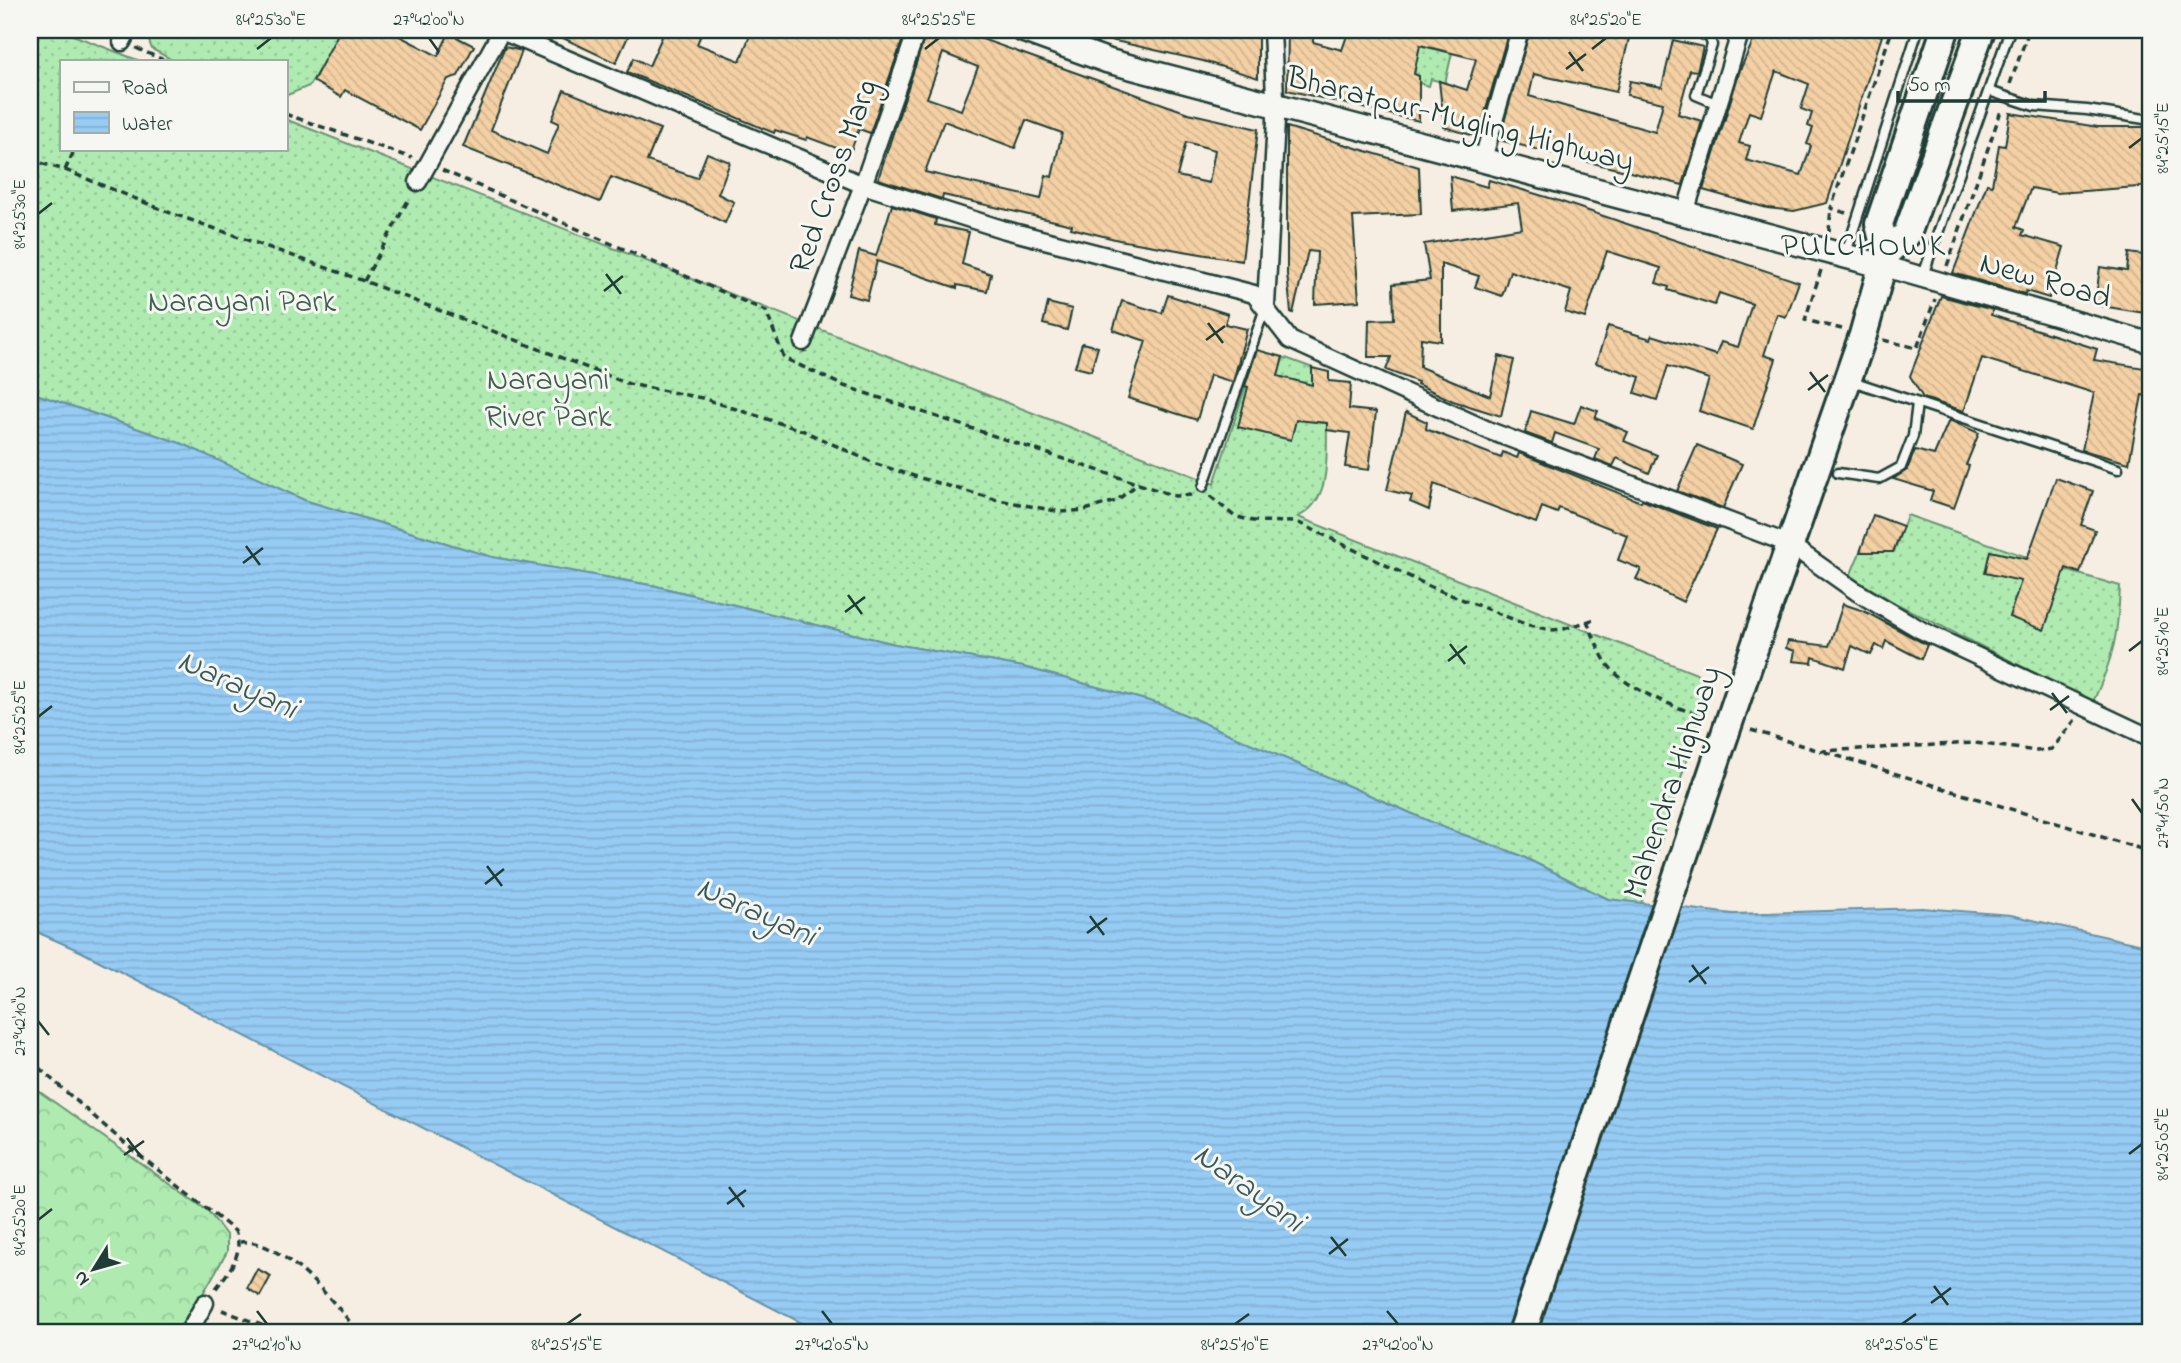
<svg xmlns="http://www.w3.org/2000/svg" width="2181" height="1363" font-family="'Indie Flower',sans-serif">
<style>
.grass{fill:url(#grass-dots);stroke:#679472;stroke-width:2}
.forest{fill:url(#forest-crowns);stroke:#679472;stroke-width:2}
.water{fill:url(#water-rules);stroke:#6692a7;stroke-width:2}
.building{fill:url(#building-back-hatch);stroke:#1f3d34;stroke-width:2;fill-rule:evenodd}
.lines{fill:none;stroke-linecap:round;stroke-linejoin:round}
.service-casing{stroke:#1f3d34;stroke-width:13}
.minor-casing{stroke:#1f3d34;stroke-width:21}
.tertiary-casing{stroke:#1f3d34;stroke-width:24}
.secondary-casing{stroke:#1f3d34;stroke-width:28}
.trunk-casing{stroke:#1f3d34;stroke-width:32}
.path{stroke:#1f3d34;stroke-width:3.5;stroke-dasharray:7 5;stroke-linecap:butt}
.service{stroke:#f6f6f2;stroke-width:8}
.minor{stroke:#f6f6f2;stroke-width:16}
.tertiary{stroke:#f6f6f2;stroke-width:19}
.secondary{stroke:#f6f6f2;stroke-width:23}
.trunk{stroke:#f6f6f2;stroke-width:26}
.trunk-bridge-casing{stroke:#1f3d34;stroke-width:32;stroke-linecap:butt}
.trunk-bridge{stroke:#f6f6f2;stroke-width:26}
.ticks{fill:none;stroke:#1f3d34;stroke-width:2.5}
.labels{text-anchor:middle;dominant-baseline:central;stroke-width:6;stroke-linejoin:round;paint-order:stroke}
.street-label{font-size:32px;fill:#1f3d34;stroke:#f6f6f2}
.park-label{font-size:32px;fill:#3c604d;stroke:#f6f6f2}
.neighbourhood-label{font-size:33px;letter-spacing:2px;fill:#1f3d34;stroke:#f6f6f2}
.water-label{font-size:33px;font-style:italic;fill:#37595a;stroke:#f6f6f2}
.neatline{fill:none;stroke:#1f3d34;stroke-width:2.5}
.ticks-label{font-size:18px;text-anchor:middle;fill:#1f3d34}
</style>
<defs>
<pattern id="grass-dots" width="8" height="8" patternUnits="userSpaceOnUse" patternTransform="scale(1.75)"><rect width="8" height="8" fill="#afebb1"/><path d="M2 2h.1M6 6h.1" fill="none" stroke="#96ca99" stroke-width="1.8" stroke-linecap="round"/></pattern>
<pattern id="forest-crowns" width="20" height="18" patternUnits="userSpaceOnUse" patternTransform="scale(1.75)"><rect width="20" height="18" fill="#afebb1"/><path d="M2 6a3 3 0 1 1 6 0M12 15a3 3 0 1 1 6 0" fill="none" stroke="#96ca99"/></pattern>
<pattern id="water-rules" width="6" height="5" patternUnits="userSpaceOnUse" patternTransform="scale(1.75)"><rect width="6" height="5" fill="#96cbf4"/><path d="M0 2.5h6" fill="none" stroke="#81afd2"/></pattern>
<pattern id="building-back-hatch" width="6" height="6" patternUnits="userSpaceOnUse" patternTransform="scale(1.75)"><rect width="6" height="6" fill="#f4d0a4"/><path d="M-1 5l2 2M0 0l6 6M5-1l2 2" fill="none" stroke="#d1b48e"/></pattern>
</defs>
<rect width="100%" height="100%" fill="#f6eee2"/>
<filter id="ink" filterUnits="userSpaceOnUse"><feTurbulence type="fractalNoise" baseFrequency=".0143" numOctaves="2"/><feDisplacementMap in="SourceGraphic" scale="14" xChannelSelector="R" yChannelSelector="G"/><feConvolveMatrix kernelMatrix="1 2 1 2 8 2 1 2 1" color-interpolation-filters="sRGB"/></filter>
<g filter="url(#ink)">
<g class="grass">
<path d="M30,30H60L140,61H61V149H285V119L1214,484L1246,385L1278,376L1283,357L1313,368L1310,421L1327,423C1326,458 1332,500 1298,517L1712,680L1641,904L1608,899L1517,854L1445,828L1160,704L1023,667L895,644L656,586L492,557L304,500L182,444L30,392Z"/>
<polygon points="145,30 334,30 341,33 309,86 285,96 285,61 174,61 152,49"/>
<polygon points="1395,30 1426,30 1422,46 1452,53 1445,83 1431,79 1429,86 1413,81 1415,67 1394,36"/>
<path d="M1907,515L2030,558L2009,617L2043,629L2065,570L2120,586C2118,634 2114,657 2093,702L1897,604L1850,576L1860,552H1894Z"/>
</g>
<polygon class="forest" points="30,1085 208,1211 227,1236 227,1252 180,1333 30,1333"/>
<polygon class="water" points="30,392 183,444 304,500 492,557 656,586 895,644 1023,667 1160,704 1445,828 1517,854 1608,899 1733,914 1922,908 2011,915 2151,947 2151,1333 821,1333 82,952 30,929"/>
<g class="building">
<polygon points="340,30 388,30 438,56 449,33 474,46 458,76 448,79 420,130 345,90 341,97 313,81"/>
<polygon points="546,30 631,30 616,63"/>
<polygon points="665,30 703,30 697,44 740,61 752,30 906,30 870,133 859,129 850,153 807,137 806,140 775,130 774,133 627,72 634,58 649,66"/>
<path d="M927,30H957L1188,113L1258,129L1242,261L1119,240L1071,228L1072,225L943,195L942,199L878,179ZM943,53L978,67L961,110L927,98ZM1026,120L1062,133L1052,177L1046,175L1041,199L925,172L944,121L1015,148ZM1186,142L1215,150L1209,183L1177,176Z"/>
<polygon points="1093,30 1258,30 1258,78 1203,61 1093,36"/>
<polygon points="1288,30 1313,30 1313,42 1342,50 1349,30 1509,30 1478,137 1444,127 1439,81 1467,90 1476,59 1420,45 1414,74 1419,76 1419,121 1287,90"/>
<polygon points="1530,30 1631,30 1616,92 1534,74 1529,96 1655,132 1663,103 1627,95 1630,81 1662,87 1673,40 1703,47 1697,71 1690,70 1678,114 1702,121 1683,185 1499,140"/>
<path d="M1758,30H1798L1815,35L1816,30H1864L1882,36L1827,203L1794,211L1767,208L1703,190L1740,70ZM1776,71L1809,84L1801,109L1812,113L1808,126L1813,128L1807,144L1811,146L1801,175L1746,160L1750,146L1739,143L1749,112L1761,116Z"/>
<polygon points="505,47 522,51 491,130 547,154 559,123 552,120 564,90 660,129 647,161 697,178 707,153 730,162 718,194 734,202 725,223 690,206 611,177 600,202 463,147"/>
<polygon points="2010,113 2098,127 2151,127 2151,186 2057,193 2031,188 2016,227 2024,230 2022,235 2064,247 2049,298 2026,291 2025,294 1953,273 1987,184 1992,185 1999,145 2005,146"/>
<polygon points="1287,127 1419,167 1421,214 1353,217 1359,301 1315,304 1317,252 1308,251 1293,313 1291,312 1287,274"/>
<polygon points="1450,176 1487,187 1489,180 1553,199 1799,282 1786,317 1777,314 1764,355 1776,359 1753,429 1699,411 1709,379 1668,366 1657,400 1635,393 1640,377 1596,363 1608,326 1651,339 1652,335 1716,355 1721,342 1738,347 1752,304 1719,293 1715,305 1668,290 1669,287 1656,283 1661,268 1607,251 1585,318 1565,312 1571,291 1510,271 1502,296 1475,287 1479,276 1441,264 1441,341 1421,338 1420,367 1490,396 1499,356 1514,360 1501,416 1453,401 1417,384 1418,382 1386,370 1391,357 1368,357 1369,320 1394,319 1393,284 1430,280 1424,244 1522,228 1518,203 1453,211"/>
<polygon points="892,205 936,219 935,225 969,232 962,264 991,274 987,291 957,285 957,288 877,261 867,300 848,295 859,251 876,256"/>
<polygon points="2129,253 2151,256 2151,314 2095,305 2100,267 2127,271"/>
<polygon points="1168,295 1228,314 1225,324 1247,329 1233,382 1210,375 1197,420 1128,398 1146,341 1113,330 1122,301 1162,313"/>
<polygon points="1941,296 1993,310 1991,315 2097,349 2094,360 2151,369 2151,397 2142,395 2129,463 2082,450 2094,393 1982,358 1964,411 1923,398 1910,376"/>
<polygon points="1048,303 1072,309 1067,330 1043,324"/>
<polygon points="1082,343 1098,347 1091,371 1075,367"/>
<polygon points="1257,350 1283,357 1278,376 1312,385 1312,368 1329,372 1329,381 1351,383 1349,409 1376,412 1369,470 1345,467 1350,433 1327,430 1327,423 1296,420 1291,440 1238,427 1248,387 1245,386"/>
<polygon points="1581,405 1598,411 1595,418 1628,432 1624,441 1657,455 1649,473 1617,458 1613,466 1595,459 1599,449 1555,433 1552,443 1525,433 1531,411 1574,424"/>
<polygon points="1406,412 1427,422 1426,429 1501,458 1503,452 1517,458 1519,453 1641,502 1642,500 1717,529 1683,602 1636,579 1641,569 1618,560 1627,535 1559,508 1557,513 1542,507 1536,523 1434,484 1429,510 1410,502 1412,496 1387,490"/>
<polygon points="1949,420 1979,433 1966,465 1969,466 1954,508 1930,500 1933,491 1893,479 1907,470 1915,450 1934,455"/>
<polygon points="1697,445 1742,464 1723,508 1677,491"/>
<polygon points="2056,478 2093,491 2081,525 2095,530 2080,573 2066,568 2044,630 2009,617 2021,581 1985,573 1990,551 2027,559"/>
<polygon points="1873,515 1903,526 1893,552 1860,552"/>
<polygon points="1843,604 1864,611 1927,645 1921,659 1886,641 1883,649 1876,645 1871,655 1852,646 1845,668 1813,657 1812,663 1793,661 1795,651 1786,648 1788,641 1829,646"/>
<polygon points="257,1269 271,1276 260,1296 247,1288"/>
</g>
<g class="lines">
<g class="service-casing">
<g id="service">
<polyline points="1695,30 1710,38 1712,45 1696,95 1718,104"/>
<polyline points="1989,91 2034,106 2087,110 2151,120"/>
<polyline points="1846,253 1918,30"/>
<polyline points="1922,278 2010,30"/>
<polyline points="1852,381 2118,469"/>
<polyline points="1838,473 1879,479 1901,467 1913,436 1917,403"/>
<polyline points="1203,487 1265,308"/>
</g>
</g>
<g class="minor-casing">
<g id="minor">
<polyline points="499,30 863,185 1002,229 1254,294 1290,340 1490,431 1789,544 1857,592 1921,630 2151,738"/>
<polyline points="122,42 128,30"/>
<polyline points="1483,159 1520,30"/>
<polyline points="418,182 502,30"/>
<polyline points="1685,213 1741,30"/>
<polyline points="1266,305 1276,120 1272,30"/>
<polyline points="803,342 863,185 917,30"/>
<polyline points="188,1333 205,1303"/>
</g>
</g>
<g class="tertiary-casing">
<polyline id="tertiary" points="1883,266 2151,343"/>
</g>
<g class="secondary-casing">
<polyline id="secondary" points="1023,30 1108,61 1883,266"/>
</g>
<g class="trunk-casing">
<g id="trunk">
<polyline points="1886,253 1907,234 1981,30"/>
<polyline points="1758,637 1863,335 1886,253 1879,224 1945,30"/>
</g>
</g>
<g class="path">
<polyline points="96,30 107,35"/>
<polyline points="136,48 166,61"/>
<polyline points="2010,84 2029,30"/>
<polyline points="285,114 412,158"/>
<polyline points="30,160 65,170 168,212 364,281 629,384 702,398 804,431 876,464 917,477 994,499 1061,512 1085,510 1116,501 1139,483"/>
<polyline points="65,170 75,149"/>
<polyline points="442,170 766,311 784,358 844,386 1175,496 1192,495"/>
<polyline points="1846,213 1831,208 1892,30"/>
<polyline points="1829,232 1831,208"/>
<polyline points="1947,266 2002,108"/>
<polyline points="1821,270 1805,320 1842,329"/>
<polyline points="364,281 410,197"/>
<polyline points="1883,340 1917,348 1935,299"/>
<polyline points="1210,496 1234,516 1253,521 1297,522 1431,587 1525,624 1550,630 1564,629 1595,619"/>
<path d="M1587,621C1593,634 1598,650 1606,662C1623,689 1677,708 1706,717"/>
<polyline points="1751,730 1820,751 1975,743 2037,751 2052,749 2075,720"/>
<polyline points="1825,752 2151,852"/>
<path d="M30,1060L123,1142L235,1231C245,1255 228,1272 214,1291"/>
<path d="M240,1242C282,1238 335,1303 359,1333"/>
<polyline points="222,1310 282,1333"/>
</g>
<use href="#service" class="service"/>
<use href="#minor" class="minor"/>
<use href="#tertiary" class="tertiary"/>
<use href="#secondary" class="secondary"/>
<use href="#trunk" class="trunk"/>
<g class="trunk-bridge-casing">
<polyline id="trunk-bridge" points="1522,1333 1758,637"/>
</g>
<use href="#trunk-bridge" class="trunk-bridge"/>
</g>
</g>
<path class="ticks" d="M429,38L439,52M257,49L271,38M925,49L939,38M1592,49L1606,38M1569,52L1583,71M1566,69L1586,54M2129,148L2142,138M38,214L52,203M606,274L621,294M604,291L623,276M1208,323L1223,343M1206,340L1225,326M1810,372L1825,392M1808,390L1828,375M246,546L260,565M243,563L263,548M848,595L862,614M845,612L865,597M1450,644L1465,664M2129,651L2142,641M1448,661L1467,646M2052,693L2067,713M2050,710L2069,696M38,717L52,706M2132,799L2142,813M487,866L502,886M485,884L504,869M1090,916L1104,935M1087,933L1107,918M1692,965L1706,984M1689,982L1709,967M38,1021L49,1035M127,1138L142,1158M2129,1154L2142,1144M124,1155L144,1141M729,1187L744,1207M727,1204L746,1190M38,1220L52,1209M1331,1237L1346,1256M1329,1254L1348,1239M1934,1286L1948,1305M1931,1303L1951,1288M257,1311L267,1324M822,1311L832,1324M1387,1311L1398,1324M567,1324L581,1314M1235,1324L1249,1314M1902,1324L1916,1314"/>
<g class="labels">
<g class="street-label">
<text transform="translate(1460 121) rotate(14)">Bharatpur-Mugling Highway</text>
<text transform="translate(835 177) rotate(-70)">Red Cross Marg</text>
<text transform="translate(2045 282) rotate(16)">New Road</text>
<text transform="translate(1674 783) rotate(-71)">Mahendra Highway</text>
</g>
<g class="park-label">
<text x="242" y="303">Narayani Park</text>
<text x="548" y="381">Narayani<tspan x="548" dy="37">River Park</tspan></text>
</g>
<g class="neighbourhood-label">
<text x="1864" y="247">PULCHOWK</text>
</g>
<g class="water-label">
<text transform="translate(237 686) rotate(24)">Narayani</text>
<text transform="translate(756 913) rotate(24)">Narayani</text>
<text transform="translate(1248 1189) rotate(36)">Narayani</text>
</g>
</g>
<rect width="2181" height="1363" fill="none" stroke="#f6f6f2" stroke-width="77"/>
<rect x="60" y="60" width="228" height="91" fill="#f6f6f2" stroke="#a0aca6" stroke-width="2"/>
<rect x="74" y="82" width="35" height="10" fill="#f6f6f2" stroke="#a0aca6" stroke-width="2"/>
<text x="122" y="94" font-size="21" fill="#1f3d34">Road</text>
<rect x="74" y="112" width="35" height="21" fill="url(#water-rules)" stroke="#a0aca6" stroke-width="2"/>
<text x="122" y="130" font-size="21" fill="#1f3d34">Water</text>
<g transform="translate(94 1269) rotate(233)" stroke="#f6f6f2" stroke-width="5" paint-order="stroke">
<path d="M0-5L12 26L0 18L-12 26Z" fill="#1f3d34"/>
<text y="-10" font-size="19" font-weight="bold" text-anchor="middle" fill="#1f3d34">N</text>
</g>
<path d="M1898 91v10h147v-10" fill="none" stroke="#1f3d34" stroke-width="3.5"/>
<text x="1908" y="91" font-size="21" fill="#1f3d34" stroke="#f6f6f2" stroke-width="5" paint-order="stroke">50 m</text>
<rect x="38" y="38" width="2104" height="1286" class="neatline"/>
<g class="ticks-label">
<text x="271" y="25">84°25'30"E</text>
<text x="429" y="25">27°42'00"N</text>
<text x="939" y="25">84°25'25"E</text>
<text x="1606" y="25">84°25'20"E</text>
<text transform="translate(2162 138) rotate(-90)" y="6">84°25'15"E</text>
<text transform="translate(19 214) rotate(-90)" y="6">84°25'30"E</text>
<text transform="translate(2162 641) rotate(-90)" y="6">84°25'10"E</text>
<text transform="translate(19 717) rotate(-90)" y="6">84°25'25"E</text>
<text transform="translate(2162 813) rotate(-90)" y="6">27°41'50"N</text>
<text transform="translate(19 1021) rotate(-90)" y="6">27°42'10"N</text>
<text transform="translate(2162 1144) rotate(-90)" y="6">84°25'05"E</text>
<text transform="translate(19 1220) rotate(-90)" y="6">84°25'20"E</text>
<text x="267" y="1350">27°42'10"N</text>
<text x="567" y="1350">84°25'15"E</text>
<text x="832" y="1350">27°42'05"N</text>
<text x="1235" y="1350">84°25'10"E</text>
<text x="1398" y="1350">27°42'00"N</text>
<text x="1902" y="1350">84°25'05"E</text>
</g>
</svg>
